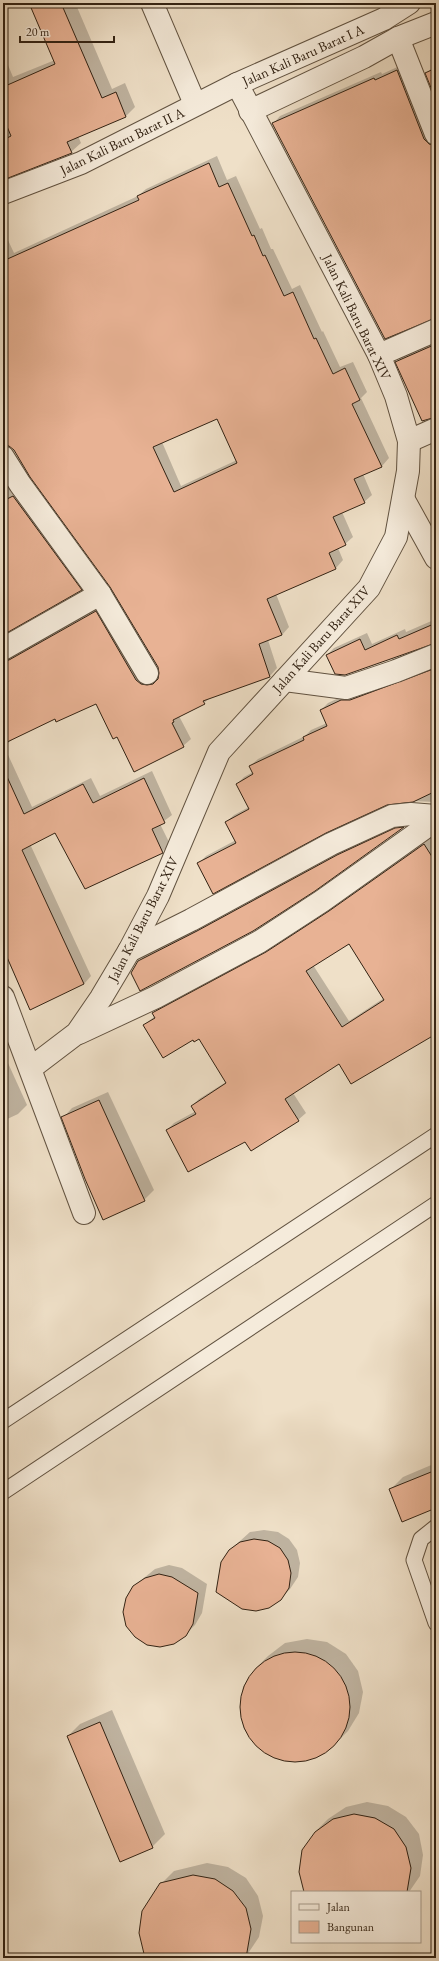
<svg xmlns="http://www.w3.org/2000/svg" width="439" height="1961" font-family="'EB Garamond',serif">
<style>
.shadow{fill:#0003;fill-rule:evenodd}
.building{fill:#e8b294;stroke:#322213;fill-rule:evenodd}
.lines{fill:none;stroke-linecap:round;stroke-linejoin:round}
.service-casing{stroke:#615240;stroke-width:17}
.minor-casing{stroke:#615240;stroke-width:24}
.service{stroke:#f5ebdb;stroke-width:15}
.minor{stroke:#f5ebdb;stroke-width:22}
.labels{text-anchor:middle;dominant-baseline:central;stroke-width:3.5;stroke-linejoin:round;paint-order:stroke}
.street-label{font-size:14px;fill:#322213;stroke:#f5ebdb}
</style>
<rect width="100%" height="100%" fill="#efe0c8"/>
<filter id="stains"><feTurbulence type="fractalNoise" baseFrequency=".005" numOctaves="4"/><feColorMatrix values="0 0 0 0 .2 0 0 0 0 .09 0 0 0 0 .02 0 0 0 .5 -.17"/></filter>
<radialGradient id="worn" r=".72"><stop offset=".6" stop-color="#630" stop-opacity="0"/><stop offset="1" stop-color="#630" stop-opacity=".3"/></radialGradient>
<g class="shadow">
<polygon points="30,3 80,3 77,7 112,89 125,83 135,107 126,116 78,136 81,143 71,152 3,170 3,53 13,77 55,60"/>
<polygon points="404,64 436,137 436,317 273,124 280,116 381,72 382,74"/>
<polygon points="436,65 436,97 426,73"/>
<path d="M217,156L227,180L236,176L260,229L262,228L271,249H273L292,289L300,285L322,332L323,331L340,367L353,362L367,392L361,398L389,458L382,466L363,474L372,495L364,502L342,512L353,537L345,544L338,548L343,560L336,568L276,594L289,627L282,635L268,640L277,668L270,676L210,698L204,703L179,716L191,739L183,746L117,736L97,703L55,718L16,737L4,746L32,807L91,778L100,796L152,771L172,815L160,824L170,844L162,852L56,832L30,844L91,976L84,984L30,1008L3,950V651L103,604L156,678L159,677V666L111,586L14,450L10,445L3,444V240L7,238L14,253L138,196L146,189ZM218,417L237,460L181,486L162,442Z"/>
<polygon points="436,340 436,416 396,362 404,355"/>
<polygon points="3,461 89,582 81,589 3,633"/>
<polygon points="436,619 436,642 327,655 334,648 367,633 372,644 405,629 406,632"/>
<polygon points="436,664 436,802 410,801 387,804 199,863 206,856 236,840 226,822 234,815 249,807 237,784 244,777 253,772 250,766 258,759 305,736 311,730 327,723 321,710 328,703 349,693"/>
<polygon points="403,821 409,821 402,828 403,826 390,828 390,830 400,829 139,961 146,954 345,848"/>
<path d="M436,834V1033L340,1063L293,1093L306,1113L298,1120L251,1150L246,1140L167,1130L174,1123L196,1111L192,1106L199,1099L226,1082L199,1037L144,1025L155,1016L153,1013L160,1006L273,946L338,904ZM349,943L384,998L349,1021L313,965Z"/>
<polygon points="3,1052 27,1105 18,1114 3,1121"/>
<polygon points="108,1092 154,1190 144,1200 63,1118 72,1108"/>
<polygon points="436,1463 436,1507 390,1490 403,1477"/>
<polygon points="264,1530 278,1532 289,1539 297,1550 300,1563 298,1577 290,1589 280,1599 229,1551 250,1532"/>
<polygon points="169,1565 182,1568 207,1584 202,1613 195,1625 185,1635 134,1586 155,1569"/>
<polygon points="307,1639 327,1642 346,1654 358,1671 363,1692 359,1713 348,1731 335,1744 317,1757 296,1761 275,1758 257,1746 244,1729 240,1708 243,1687 255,1669 268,1656 285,1643"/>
<polygon points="112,1710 165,1834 152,1847 68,1736 80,1724"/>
<polygon points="367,1802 388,1806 406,1817 419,1834 423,1855 420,1876 409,1892 305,1892 315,1832 328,1819 346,1807"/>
<polygon points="207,1863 228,1867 246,1878 258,1896 263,1916 259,1937 245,1958 148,1958 161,1884 174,1871"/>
</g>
<g class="building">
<polygon points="29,3 61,3 102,98 116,92 126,117 67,142 72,153 3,180 3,140 11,136 3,117 3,87 55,64"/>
<polygon points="436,68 436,100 425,73"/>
<polygon points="397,70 424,139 429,144 436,146 436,318 385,339 272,123 374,78 375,80"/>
<path d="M209,163L219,187L228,183L252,236L254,235L263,256L265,255L284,296L293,292L314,339L316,338L333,374L345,368L360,400L352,404L382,467L354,479L365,503L333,517L346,545L329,553L336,569L267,599L282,635L259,644L270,677L203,701L205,704L173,720L174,722L172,723L184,747L134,772L117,737L113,739L96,704L56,722L55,719L3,744V661L9,660L96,611L136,680L141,684L147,685L153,684L158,679L159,673L158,667L110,587L30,477L14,450L9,446L3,445V261L139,200L137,196ZM217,419L237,463L174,492L153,447Z"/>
<polygon points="436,344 436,417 422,421 395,362"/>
<polygon points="13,496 82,590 3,635 3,501"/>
<polygon points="436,623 436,643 345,675 335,674 326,655 360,639 365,650 397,635 399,639"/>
<polygon points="436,668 436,791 413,802 387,805 326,833 213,894 197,863 236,843 225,822 249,809 236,784 253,774 249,766 304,740 303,737 327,726 320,710 341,700 350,700"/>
<polygon points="3,768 24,814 83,784 93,803 144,778 165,823 152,829 163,853 85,889 55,833 22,850 84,984 30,1010 3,948"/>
<polygon points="404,827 315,891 253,931 140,991 131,973 138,961 197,931 337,855 395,828"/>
<path d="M424,844L436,863V1034L351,1084L339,1064L285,1099L299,1121L251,1151L245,1142L188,1172L166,1130L196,1114L191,1106L226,1083L199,1039L194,1042L193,1040L163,1058L143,1025L155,1018L152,1013L266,952L329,911ZM349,944L384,1000L342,1027L306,971Z"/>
<polygon points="99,1100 145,1201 103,1220 85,1179 61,1117"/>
<polygon points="436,1470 436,1508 402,1522 389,1489"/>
<polygon points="254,1539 268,1541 280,1548 288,1560 291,1573 289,1588 281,1600 269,1608 256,1611 242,1609 216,1592 221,1562 229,1550 240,1542"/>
<polygon points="159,1574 172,1577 198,1593 193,1624 186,1636 174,1644 160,1647 147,1645 135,1637 126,1626 123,1612 126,1598 133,1586 145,1578"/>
<circle cx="295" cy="1707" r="55"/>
<polygon points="100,1722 153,1848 120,1862 67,1736"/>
<polygon points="354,1814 375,1818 394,1829 406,1847 411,1868 407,1892 304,1892 299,1872 302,1850 315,1832 333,1819"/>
<polygon points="193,1875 215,1879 233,1891 246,1908 251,1929 246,1958 145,1958 139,1933 142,1911 160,1883"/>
</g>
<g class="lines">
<g class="service-casing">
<g id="service">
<polyline points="3,1421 436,1135"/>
<polyline points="3,1492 436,1204"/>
<polyline points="436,1527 421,1539 414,1560 436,1623"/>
</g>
</g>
<g class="minor-casing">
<g id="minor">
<polyline points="152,3 195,104"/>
<polyline points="398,38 436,134"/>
<polyline points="250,111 364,57 398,38 436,23"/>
<polyline points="3,193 81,163 237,84 384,19 409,3"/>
<polyline points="379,355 436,330"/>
<polyline points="409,441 436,429"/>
<polyline points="3,457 20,484 100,594 147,673"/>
<polyline points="404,500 436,558"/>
<polyline points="3,649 100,594"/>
<polyline points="285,680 346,688 396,671 436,655"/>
<polyline points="129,951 191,920 331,844 392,816 411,814 436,816"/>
<polyline points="3,997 84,1213"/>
<polyline points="79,1033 156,997 259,942 322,901 436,820"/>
<polyline points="31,1068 77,1033 101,998 129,951 158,896 219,752 369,588 396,537 408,471 409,441 396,396 379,355 237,84"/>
</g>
</g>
<use href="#service" class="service"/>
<use href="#minor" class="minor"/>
</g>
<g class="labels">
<g class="street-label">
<text transform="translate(303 55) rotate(-24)">Jalan Kali Baru Barat I A</text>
<text transform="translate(122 141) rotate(-26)">Jalan Kali Baru Barat II A</text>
<text transform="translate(357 317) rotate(64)">Jalan Kali Baru Barat XIV</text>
<text transform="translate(321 639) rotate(-48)">Jalan Kali Baru Barat XIV</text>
<text transform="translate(143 919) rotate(-63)">Jalan Kali Baru Barat XIV</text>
</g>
</g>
<rect width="439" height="1961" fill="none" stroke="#efe0c8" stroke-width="16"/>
<rect x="4" y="4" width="431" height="1953" fill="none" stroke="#322213" stroke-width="2"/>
<rect x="8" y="8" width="423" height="1945" fill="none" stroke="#322213"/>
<rect x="291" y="1891" width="130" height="52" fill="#f5ebdb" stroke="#a79b8b"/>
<rect x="299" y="1904" width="20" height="6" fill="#f5ebdb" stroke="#a79b8b"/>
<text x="327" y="1911" font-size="12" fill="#322213">Jalan</text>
<rect x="299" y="1921" width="20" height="12" fill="#e8b294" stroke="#a79b8b"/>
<text x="327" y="1931" font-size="12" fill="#322213">Bangunan</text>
<path d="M20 36v6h94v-6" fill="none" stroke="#322213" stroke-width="2"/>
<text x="26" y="36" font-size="12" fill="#322213" stroke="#f5ebdb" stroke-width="3" paint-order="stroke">20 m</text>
<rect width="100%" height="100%" filter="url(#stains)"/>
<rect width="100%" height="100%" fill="url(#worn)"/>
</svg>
